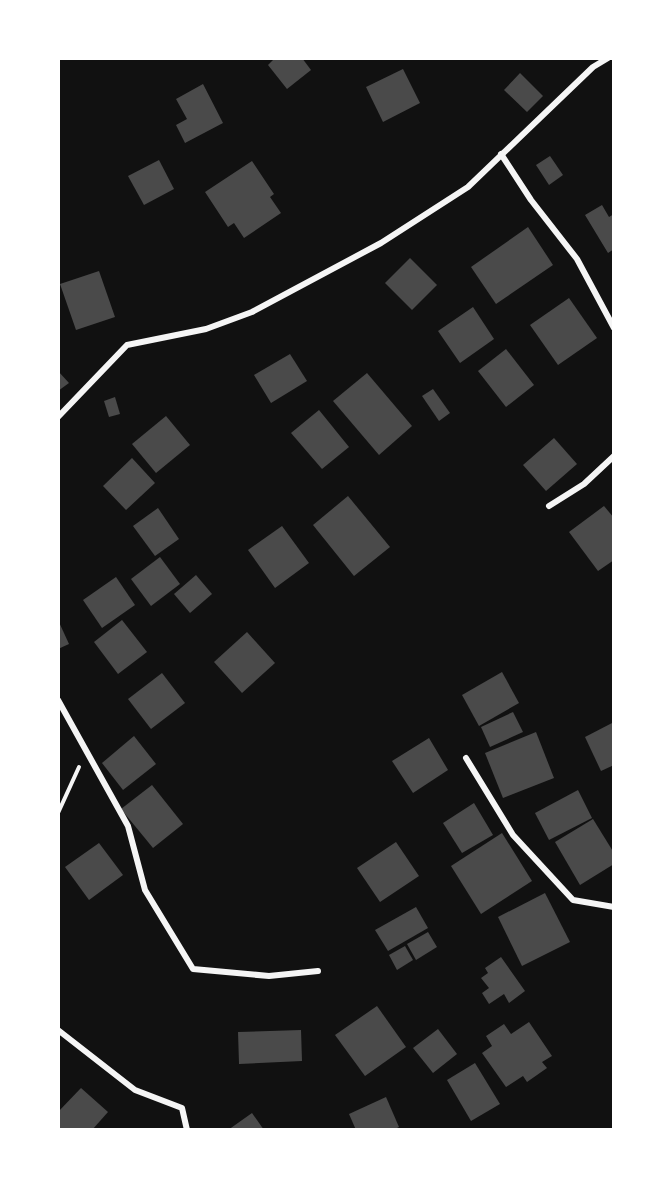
<svg xmlns="http://www.w3.org/2000/svg" width="672" height="1188" font-family="'Golos Text',sans-serif">
<style>
.building{fill:#4a4a4a}
.lines{fill:none;stroke-linecap:round;stroke-linejoin:round}
.path{stroke:#f5f5f5;stroke-width:4}
.minor{stroke:#f5f5f5;stroke-width:6}
</style>
<rect width="100%" height="100%" fill="#111"/>
<g class="building">
<polygon points="275,58 302,58 311,70 287,89 268,65"/>
<polygon points="403,69 420,103 383,122 366,87"/>
<polygon points="520,73 543,96 527,112 504,90"/>
<polygon points="203,84 223,123 185,143 176,125 187,119 176,99"/>
<polygon points="550,156 563,175 549,185 536,165"/>
<polygon points="159,160 174,189 144,205 128,176"/>
<polygon points="252,161 274,194 270,197 281,213 244,238 234,223 228,227 205,192"/>
<polygon points="602,205 609,217 614,214 614,249 608,253 585,215"/>
<polygon points="528,227 553,265 496,304 471,267"/>
<polygon points="410,258 437,285 412,310 385,283"/>
<polygon points="99,271 115,317 76,330 60,284"/>
<polygon points="569,298 597,338 558,365 530,325"/>
<polygon points="473,307 494,339 460,363 438,331"/>
<polygon points="506,349 534,385 506,407 478,371"/>
<polygon points="290,354 307,381 271,403 254,375"/>
<polygon points="58,371 69,383 58,391"/>
<polygon points="367,373 412,426 379,455 333,401"/>
<polygon points="433,389 450,413 439,421 422,396"/>
<polygon points="115,397 120,414 109,417 104,401"/>
<polygon points="319,410 349,447 322,469 291,433"/>
<polygon points="166,416 190,445 156,473 132,444"/>
<polygon points="554,438 577,464 546,491 523,465"/>
<polygon points="132,458 155,483 126,510 103,486"/>
<polygon points="348,496 390,547 354,576 313,525"/>
<polygon points="604,506 614,518 614,560 598,571 569,532"/>
<polygon points="158,508 179,539 155,556 133,526"/>
<polygon points="282,526 309,563 275,588 248,550"/>
<polygon points="160,557 180,584 151,606 131,579"/>
<polygon points="196,575 212,594 190,613 174,594"/>
<polygon points="116,577 135,605 102,628 83,600"/>
<polygon points="58,620 69,644 58,649"/>
<polygon points="122,620 147,652 118,674 94,642"/>
<polygon points="247,632 275,663 242,693 214,662"/>
<polygon points="502,672 519,703 479,726 462,695"/>
<polygon points="162,673 185,703 151,729 128,699"/>
<polygon points="513,712 523,732 490,747 481,727"/>
<polygon points="614,722 614,765 601,771 585,737"/>
<polygon points="536,732 554,778 503,798 485,753"/>
<polygon points="134,736 156,764 123,790 102,763"/>
<polygon points="429,738 448,770 413,793 392,761"/>
<polygon points="152,785 183,824 153,848 121,809"/>
<polygon points="578,790 592,818 549,840 535,813"/>
<polygon points="474,803 493,835 462,853 443,823"/>
<polygon points="593,819 614,853 614,864 580,885 555,842"/>
<polygon points="502,833 532,881 481,914 451,866"/>
<polygon points="396,842 419,876 380,902 357,868"/>
<polygon points="99,843 123,875 89,900 65,867"/>
<polygon points="545,893 570,942 522,966 498,917"/>
<polygon points="416,907 428,928 388,951 375,930"/>
<polygon points="428,932 437,947 416,960 407,944"/>
<polygon points="405,946 413,960 397,970 389,955"/>
<polygon points="501,957 525,991 509,1003 504,994 489,1004 482,993 489,988 481,978 488,973 485,968"/>
<polygon points="377,1006 406,1047 365,1076 335,1035"/>
<polygon points="529,1022 552,1056 542,1062 547,1068 527,1082 523,1076 506,1087 482,1053 492,1046 486,1036 504,1024 511,1034"/>
<polygon points="438,1029 457,1054 433,1073 413,1048"/>
<polygon points="301,1030 302,1061 239,1064 238,1032"/>
<polygon points="475,1063 500,1104 471,1121 447,1080"/>
<polygon points="81,1088 108,1112 92,1130 60,1130 58,1112"/>
<polygon points="386,1097 399,1127 393,1130 356,1130 349,1114"/>
<polygon points="252,1113 264,1130 228,1130"/>
</g>
<g class="lines">
<polyline class="path" points="58,813 79,767"/>
<g class="minor">
<polyline points="501,154 531,200 577,259 614,328"/>
<polyline points="58,417 127,345 206,329 252,312 381,243 468,187 593,67 608,58"/>
<polyline points="549,506 584,484 614,456"/>
<polyline points="58,700 128,826 145,890 193,969 269,976 318,971"/>
<polyline points="466,758 513,835 573,900 614,907"/>
<polyline points="58,1030 135,1090 182,1108 187,1130"/>
</g>
</g>
<rect width="672" height="1188" fill="none" stroke="#ffffff" stroke-width="120"/>
</svg>
